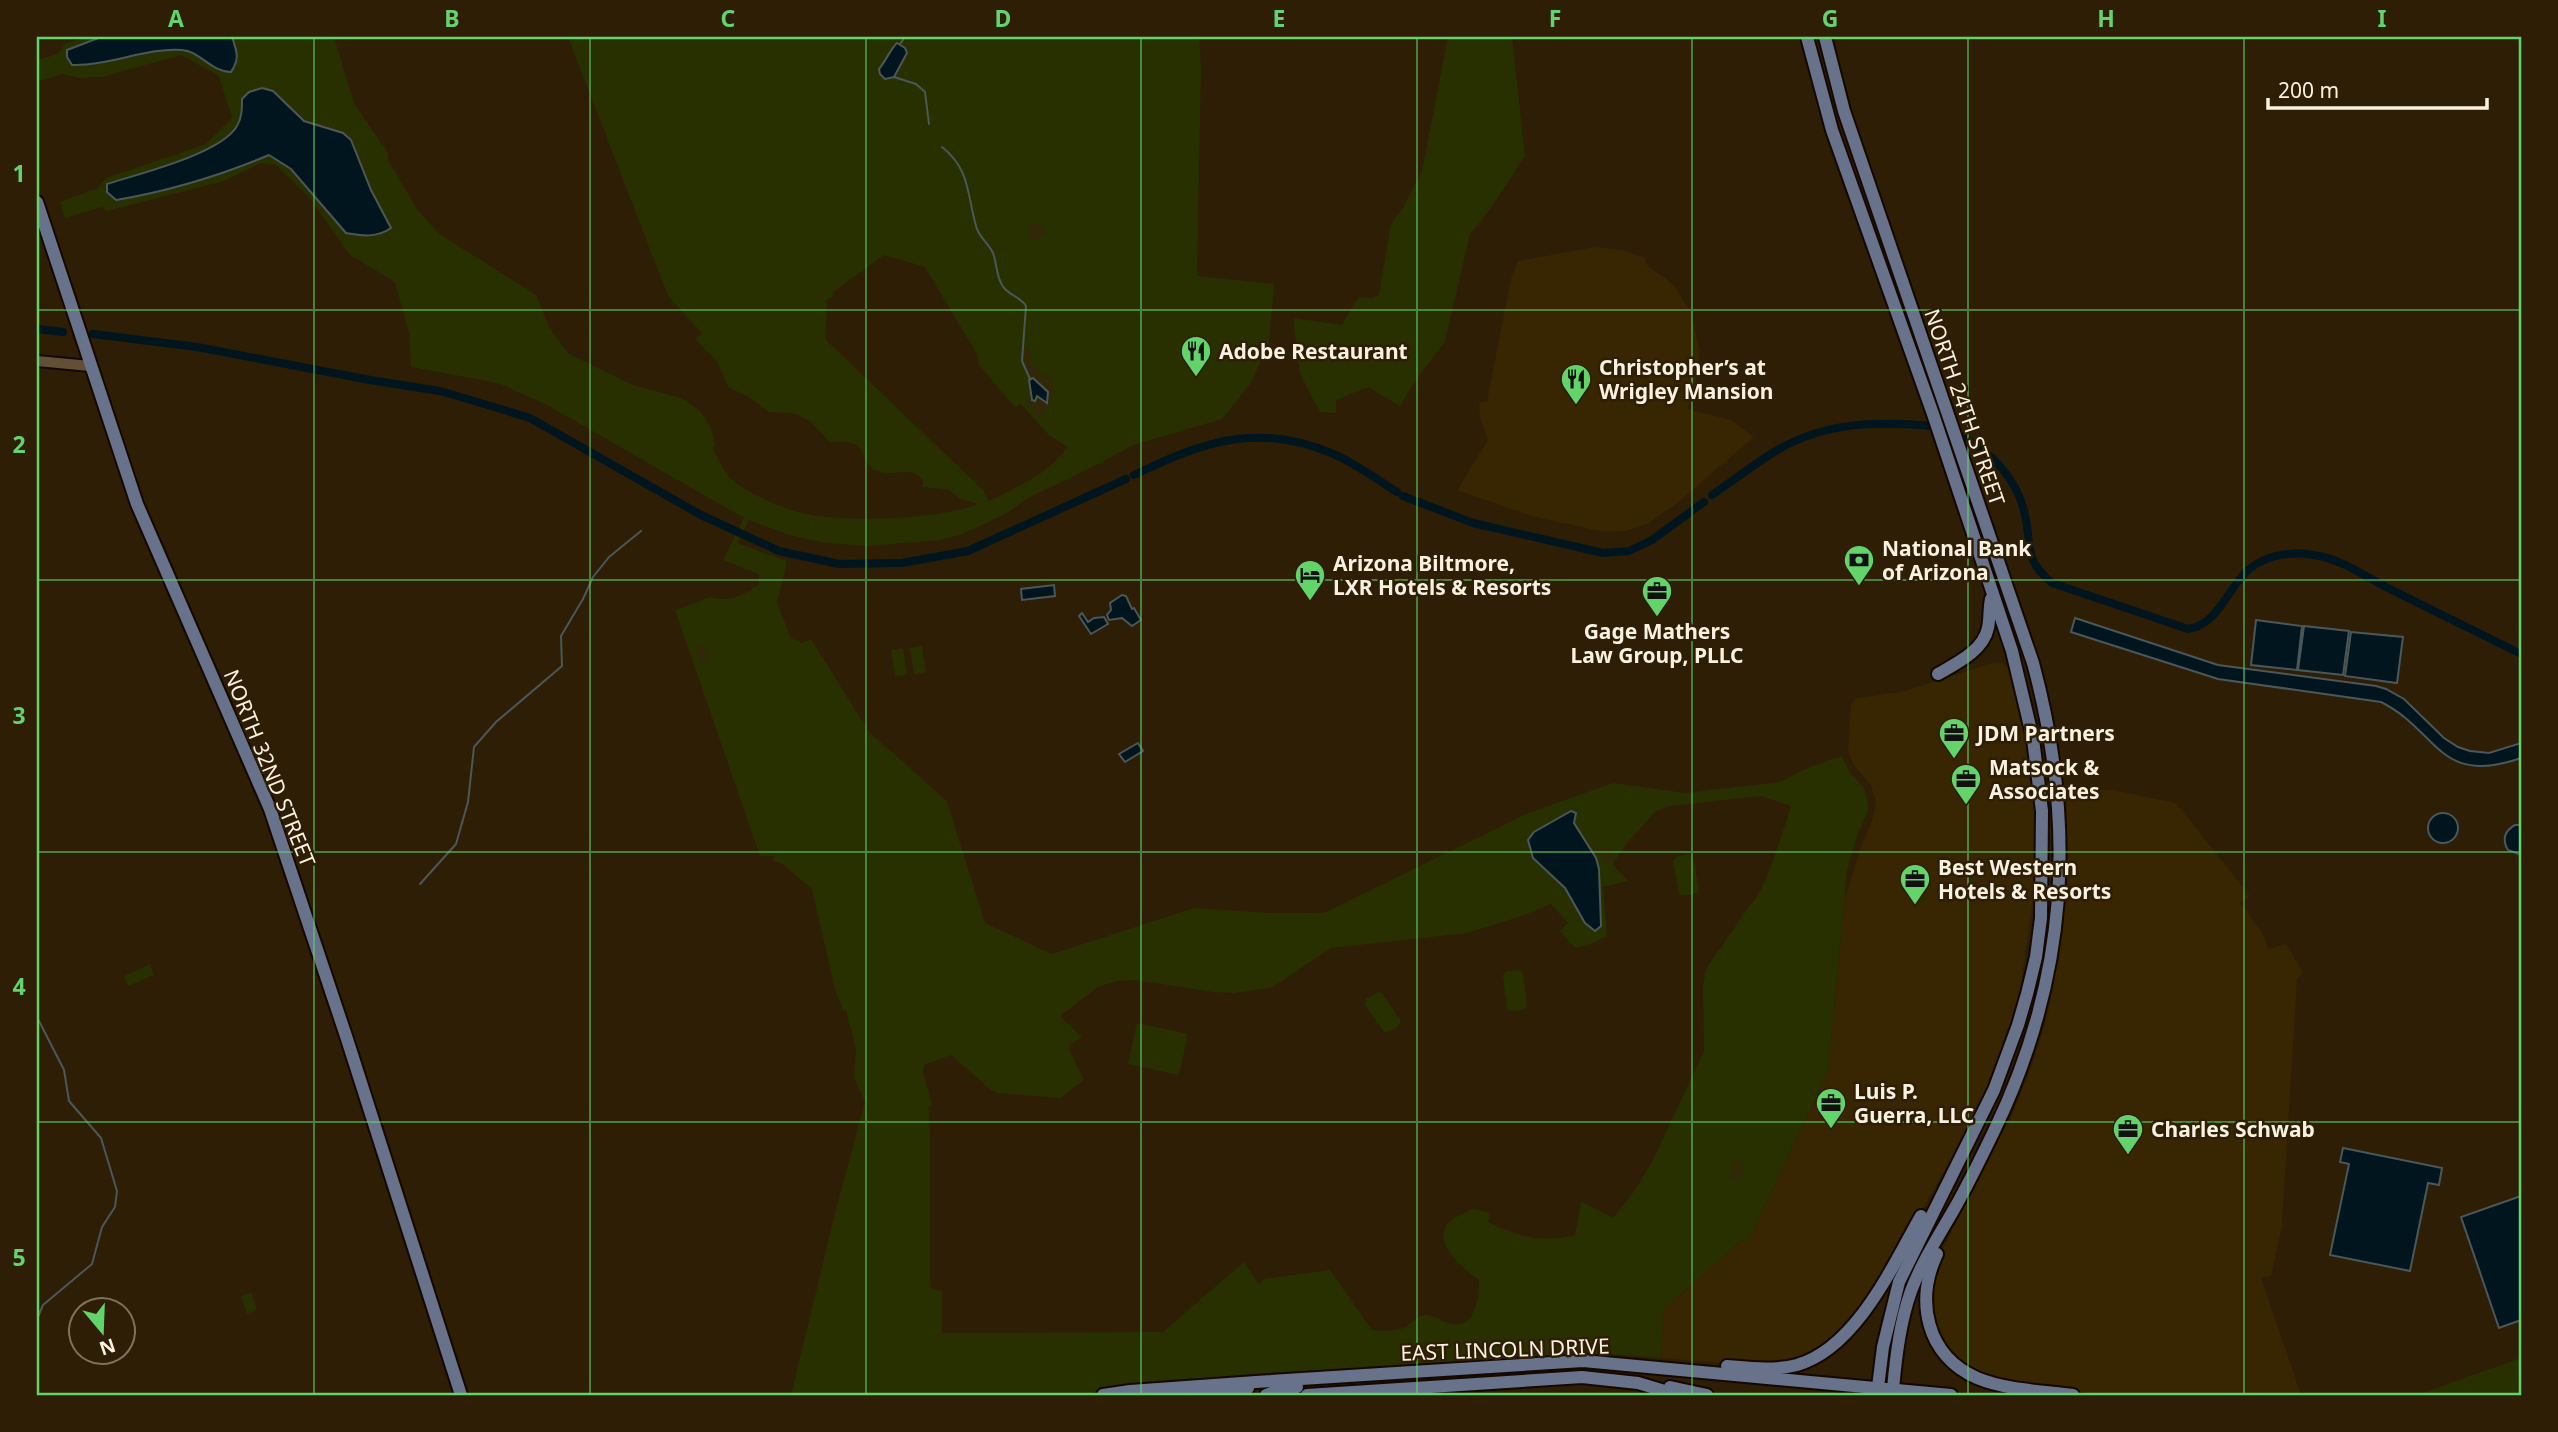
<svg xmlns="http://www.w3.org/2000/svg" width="2558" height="1432" font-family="'Noto Sans',sans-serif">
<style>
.built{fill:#382502}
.green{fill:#283000;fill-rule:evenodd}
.sand{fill:#302807}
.water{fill:#00151d;stroke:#4b5758;stroke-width:2}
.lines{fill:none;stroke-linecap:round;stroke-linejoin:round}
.stream{stroke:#4b5758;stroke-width:2}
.canal{stroke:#00151d;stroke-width:8}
.minor-casing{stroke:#150800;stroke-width:14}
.major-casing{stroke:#150800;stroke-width:16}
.minor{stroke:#615036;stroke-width:10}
.major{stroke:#68738b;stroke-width:12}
.grid{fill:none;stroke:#63d469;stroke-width:2;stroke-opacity:0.55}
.labels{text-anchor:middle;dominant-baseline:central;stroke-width:5;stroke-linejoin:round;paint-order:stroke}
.poi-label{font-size:21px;font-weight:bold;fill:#fbf1e1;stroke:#2d1e05;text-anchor:start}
.street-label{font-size:21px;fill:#fbf1e1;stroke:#2d1e05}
.neatline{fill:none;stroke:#63d469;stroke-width:2.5}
.grid-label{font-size:23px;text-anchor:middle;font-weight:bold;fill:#63d469}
</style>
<rect width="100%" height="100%" fill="#2d1e05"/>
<g class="built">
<polygon points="1596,247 1623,250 1645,258 1647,265 1674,285 1691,313 1700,351 1695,391 1687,409 1731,420 1754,437 1675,505 1649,523 1626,531 1604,532 1531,516 1457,490 1488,440 1480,417 1479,403 1487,401 1511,279 1518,261"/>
<polygon points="2002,663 2013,673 2028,740 2036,807 2036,876 2019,1000 2012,1025 1984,1100 1968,1131 1917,1218 1885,1263 1881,1275 1853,1321 1809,1357 1761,1366 1661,1358 1663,1310 1742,1240 1747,1244 1828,1071 1844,901 1861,847 1872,821 1876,803 1871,786 1853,764 1848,751 1851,703 1857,698 1901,692 1990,664"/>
<polygon points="2066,789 2113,790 2176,803 2250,896 2241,903 2263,934 2268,949 2286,944 2303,973 2297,979 2282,1226 2271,1276 2261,1278 2301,1395 2103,1395 2002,1382 1965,1368 1940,1340 1928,1303 1934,1267 1994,1146 2012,1116 2033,1063 2047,1018 2061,939 2068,879"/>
</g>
<g class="green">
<path d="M85,37H334L354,103L388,153V160L417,209L438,233L536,295L550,329L569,354L633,385L681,398L699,410L710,426L715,444L713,449C718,458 723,469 729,477C743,492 782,508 802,513C843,523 939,520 978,504L961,499L949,490L923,487V480C911,464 892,478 877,471C854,461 876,439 830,442L810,421L793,413L769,412L749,397L728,387L717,361L695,339L702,333L668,296L568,37H1199L1201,67L1197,276L1274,284L1269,345L1250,384L1222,419L1133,445L1089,469L1028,498L1005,514L963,534L940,540L866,546L821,542L789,535L749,520L737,543L787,561L777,603L791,638L802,643L811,639L869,732L947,801L985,923L1052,954L1194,908L1266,913H1324L1526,814L1613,783L1685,793L1780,782L1805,769L1842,756L1849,771L1865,790L1868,804V811L1856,838L1847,870L1828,1071L1747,1244L1742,1240L1663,1310L1661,1358L1609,1354L1557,1356L1269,1373L1129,1386L1078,1395H791L835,1213L865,1102L854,1078L856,1049L846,1010L843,1011L835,989L812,889L781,863L773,861L774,856H760L675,610L710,597C729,603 744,595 759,584V574L723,560L744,518L547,405L498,383L411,367L409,333L395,282L350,255L310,198L276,165L261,163L224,181L107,211L102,207L65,218L60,202L98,188L106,178L206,144L232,118L219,76L181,55L102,77L80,78L62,74L37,82V60L58,54L65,44ZM884,255L925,267L978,356L979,365L1015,407L1021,404L1048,434L1067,447C1050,474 1016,487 989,501L983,490L827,341C823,327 829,314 826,300L832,297L833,292ZM1761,796L1791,806C1784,827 1766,892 1750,905L1706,969L1703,986L1704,1051L1652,1162L1635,1190L1613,1218L1581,1201L1575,1235C1541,1243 1520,1237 1488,1222L1490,1213L1473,1209C1466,1212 1459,1215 1453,1219C1426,1239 1462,1267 1479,1280C1479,1298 1476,1329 1451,1324C1442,1322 1434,1314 1424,1315C1416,1317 1412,1323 1405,1327C1395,1332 1384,1331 1372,1330L1330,1270L1264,1279L1259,1284L1244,1262L1163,1332L942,1333V1291L930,1288V1132L928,1108L932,1105L923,1072L924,1065L951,1055L990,1089L998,1093L1060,1098L1084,1080L1069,1049L1070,1045L1082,1037L1060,1016L1098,987L1117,981L1136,980L1213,992L1234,993L1273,987L1331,948L1467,933L1522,916L1551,904L1568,923L1560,931L1575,948L1589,945L1607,936L1603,887L1628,881L1612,864L1627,843L1656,811L1670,806Z"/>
<polygon points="1448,37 1512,37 1525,156 1488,212 1470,234 1445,341 1416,380 1400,406 1368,387 1336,400 1336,413 1320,412 1300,374 1293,318 1342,325 1358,298 1372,298 1379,295 1391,224 1403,207 1422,171"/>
<polygon points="922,646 926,672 914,674 910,648"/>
<polygon points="903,648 907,675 895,676 891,650"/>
<path d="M1689,854L1693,857L1699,890C1694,895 1685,897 1679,894L1673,861L1676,857Z"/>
<polygon points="150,964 154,975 128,986 124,976"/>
<polygon points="1520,970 1523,973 1527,1006 1523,1010 1510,1011 1507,1008 1503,975 1507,971"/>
<path d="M1378,992L1382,993L1401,1021C1399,1027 1391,1033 1384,1032L1365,1005L1366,999Z"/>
<polygon points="1137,1023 1188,1034 1179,1075 1128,1064"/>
<polygon points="251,1292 257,1310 247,1314 241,1296"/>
<polygon points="2521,1358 2521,1395 2417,1395"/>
</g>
<g class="sand">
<polygon points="1037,224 1044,226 1045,233 1032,242 1029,239 1030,226"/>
<path d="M1024,347L1032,353C1030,376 1043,367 1051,381C1053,384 1053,388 1054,392L1044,414L1039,417L1026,401L1029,399L1034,401L1037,396L1047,403L1046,390C1029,379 1022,368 1024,347Z"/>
<polygon points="699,644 711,654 709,662 701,663 697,655 696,645"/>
<polygon points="1599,848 1609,848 1617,858 1607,863 1597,852"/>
<polygon points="1739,1160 1745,1169 1741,1177 1734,1181 1730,1177 1734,1162"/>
</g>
<g class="water">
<path d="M101,37H232C237,52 240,58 231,72C211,72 200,51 182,50C149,47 108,66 72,65L67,57V50Z"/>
<path d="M897,43L905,48L907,53L894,77L885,79L880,74L879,69C885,62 892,47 897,43Z"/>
<path d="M262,88L273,91L304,121L343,133L351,140L371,190L391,228C377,238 362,236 346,233L291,169L269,155C219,176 169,191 116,200L107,192V184C138,174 221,154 237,126C242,118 242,108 242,99L249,92Z"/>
<polygon points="1033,378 1048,392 1047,403 1037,396 1035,401 1032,400 1029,380"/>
<polygon points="1054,585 1055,596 1022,600 1021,589"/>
<polygon points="1122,595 1126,596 1132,609 1134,608 1141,620 1132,626 1122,618 1109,620 1107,615 1111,610 1110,603"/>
<polygon points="1082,613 1088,622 1094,618 1104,617 1108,624 1091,634 1079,616"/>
<path d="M2075,618L2218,665L2376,686L2386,689L2404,699L2444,738L2458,747L2470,751L2489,753L2521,743V758C2438,787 2439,731 2381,702L2218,679L2071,632Z"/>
<polygon points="2256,620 2302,626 2297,670 2251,665"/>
<polygon points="2304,626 2349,631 2343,675 2298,670"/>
<polygon points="2351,632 2403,637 2397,683 2345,676"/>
<polygon points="1138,743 1143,751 1125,762 1119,754"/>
<polygon points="1571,811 1576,813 1574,823 1596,858 1599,869 1601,926 1595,931 1585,923 1565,888 1533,858 1528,840 1534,832"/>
<circle cx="2443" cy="828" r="15"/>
<path d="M2515,825H2521V855L2508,850C2502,840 2504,831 2515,825Z"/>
<polygon points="2343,1148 2442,1168 2439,1185 2428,1183 2410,1271 2330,1255 2349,1164 2340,1162"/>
<polygon points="2521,1196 2521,1320 2499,1328 2461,1217"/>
</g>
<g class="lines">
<g class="stream">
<polyline points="900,44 905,37"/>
<polyline points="894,77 916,84 925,92 929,124"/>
<path d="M942,147C970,169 967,194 976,226C979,238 988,242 993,253C997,264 996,275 1002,285C1007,295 1020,296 1026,306L1022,361L1030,379"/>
<polyline points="420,884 456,844 468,802 474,747 496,722 562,666 561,636 583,599 593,577 609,557 641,531"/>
<polyline points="37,1017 64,1070 69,1101 101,1138 117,1191 115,1207 102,1227 92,1264 43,1305 37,1319"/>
</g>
<g class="canal">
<polyline points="37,329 63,332"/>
<polyline points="93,334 197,347 370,380 440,391 481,403 530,418 701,515 779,551 839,564 902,563 968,551 1126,479"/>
<path d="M1962,436C1992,453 2018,480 2025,515C2032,546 2023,559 2052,583L2188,629C2223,624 2229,577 2260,562C2276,554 2295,552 2313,555C2339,558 2363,575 2386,587C2431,609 2476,632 2521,654"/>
<path d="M1134,475C1203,442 1256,422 1331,453C1354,462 1376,479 1397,492"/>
<path d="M1712,495C1733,481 1753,465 1774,452C1823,422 1876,421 1930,426"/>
<polyline points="1403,496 1473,523 1603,553 1629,551 1652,540 1704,502"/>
</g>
<g class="minor-casing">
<polyline id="minor" points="37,361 90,366"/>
</g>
<g class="major-casing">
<g id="major">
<polyline points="1807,37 1832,130 1933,414 2012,651 2033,739 2042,811 2041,918 2036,957 2027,994 2018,1025 1994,1090 1899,1282 1883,1347 1877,1395"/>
<path d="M1825,37L1844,111L2033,663C2077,826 2068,978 1994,1131C1981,1158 1968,1185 1953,1211C1938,1237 1922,1262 1911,1291C1900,1322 1896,1356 1893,1389L1889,1395"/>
<polyline points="37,202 137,504 270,809 347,1039 461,1395"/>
<path d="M1938,674C1957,663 1983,651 1988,628C1990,618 1989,608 1991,599"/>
<path d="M1937,1254C1915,1300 1926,1356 1977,1378C2006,1390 2042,1391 2073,1395"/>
<path d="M1727,1366C1750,1368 1774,1371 1797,1365C1856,1348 1892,1267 1921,1216"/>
<polyline points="1670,1387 1707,1395"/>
<polyline points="1103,1395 1130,1391 1256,1382 1583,1361 1951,1395"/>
<polyline points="1193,1395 1234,1392 1248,1388"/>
<polyline points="1266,1395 1281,1389 1297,1387"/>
<polyline points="1307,1395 1582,1377 1638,1383 1678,1395"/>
</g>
</g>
<use href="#minor" class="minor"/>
<use href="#major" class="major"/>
</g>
<path class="grid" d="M314,37V1395M590,37V1395M866,37V1395M1141,37V1395M1417,37V1395M1692,37V1395M1968,37V1395M2244,37V1395M37,310H2521M37,580H2521M37,852H2521M37,1122H2521"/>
<defs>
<g id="restaurant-pin" transform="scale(1.575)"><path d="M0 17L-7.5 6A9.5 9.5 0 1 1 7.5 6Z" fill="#63d469" stroke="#2d1e05"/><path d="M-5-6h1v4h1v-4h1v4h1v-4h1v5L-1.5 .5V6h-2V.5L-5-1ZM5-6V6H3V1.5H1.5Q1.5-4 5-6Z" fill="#111"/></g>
<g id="bank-pin" transform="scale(1.575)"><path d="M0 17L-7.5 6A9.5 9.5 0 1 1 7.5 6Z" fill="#63d469" stroke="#2d1e05"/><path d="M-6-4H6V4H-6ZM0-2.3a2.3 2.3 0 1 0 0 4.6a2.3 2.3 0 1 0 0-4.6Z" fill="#111"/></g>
<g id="hotel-pin" transform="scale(1.575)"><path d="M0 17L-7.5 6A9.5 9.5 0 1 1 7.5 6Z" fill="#63d469" stroke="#2d1e05"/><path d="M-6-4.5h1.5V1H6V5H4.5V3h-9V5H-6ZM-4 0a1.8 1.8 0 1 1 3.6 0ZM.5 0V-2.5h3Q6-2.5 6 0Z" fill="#111"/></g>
<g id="office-pin" transform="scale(1.575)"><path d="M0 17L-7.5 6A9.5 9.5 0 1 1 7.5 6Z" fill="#63d469" stroke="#2d1e05"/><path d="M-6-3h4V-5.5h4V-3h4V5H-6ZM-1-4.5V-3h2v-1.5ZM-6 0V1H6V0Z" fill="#111"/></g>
</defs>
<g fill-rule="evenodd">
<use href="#restaurant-pin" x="1196" y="351"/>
<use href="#restaurant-pin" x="1576" y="379"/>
<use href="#bank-pin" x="1859" y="560"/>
<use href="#hotel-pin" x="1310" y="575"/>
<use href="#office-pin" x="1657" y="591"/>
<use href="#office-pin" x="1954" y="733"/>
<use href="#office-pin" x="1966" y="779"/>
<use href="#office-pin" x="1915" y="879"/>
<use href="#office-pin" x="1831" y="1103"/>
<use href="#office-pin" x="2128" y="1129"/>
</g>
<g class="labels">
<g class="poi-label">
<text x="1219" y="351">Adobe Restaurant</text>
<text x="1599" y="367">Christopher’s at<tspan x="1599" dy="24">Wrigley Mansion</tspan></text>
<text x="1882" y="548">National Bank<tspan x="1882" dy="24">of Arizona</tspan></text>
<text x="1333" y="563">Arizona Biltmore,<tspan x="1333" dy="24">LXR Hotels &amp; Resorts</tspan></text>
<text x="1657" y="631" text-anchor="middle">Gage Mathers<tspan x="1657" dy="24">Law Group, PLLC</tspan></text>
<text x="1977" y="733">JDM Partners</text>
<text x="1989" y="767">Matsock &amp;<tspan x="1989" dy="24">Associates</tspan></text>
<text x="1938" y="867">Best Western<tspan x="1938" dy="24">Hotels &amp; Resorts</tspan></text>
<text x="1854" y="1091">Luis P.<tspan x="1854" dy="24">Guerra, LLC</tspan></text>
<text x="2151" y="1129">Charles Schwab</text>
</g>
<g class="street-label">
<text transform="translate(1965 407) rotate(71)">NORTH 24TH STREET</text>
<text transform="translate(270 768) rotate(68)">NORTH 32ND STREET</text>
<text transform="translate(1505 1349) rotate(-2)">EAST LINCOLN DRIVE</text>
</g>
</g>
<rect width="2558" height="1432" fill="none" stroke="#2d1e05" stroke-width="77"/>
<g transform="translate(102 1331) rotate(161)"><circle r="33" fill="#2d1e05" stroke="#7f725d" stroke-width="2"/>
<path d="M0-5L12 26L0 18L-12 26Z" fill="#63d469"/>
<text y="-10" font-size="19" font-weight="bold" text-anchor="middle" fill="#fbf1e1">N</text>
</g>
<path d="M2268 98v10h219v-10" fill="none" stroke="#fbf1e1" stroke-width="3.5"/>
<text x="2278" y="98" font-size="21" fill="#fbf1e1" stroke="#2d1e05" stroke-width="5" paint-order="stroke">200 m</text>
<rect x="38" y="38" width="2482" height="1356" class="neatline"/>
<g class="grid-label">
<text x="176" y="27">A</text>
<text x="452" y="27">B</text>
<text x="728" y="27">C</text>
<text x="1003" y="27">D</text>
<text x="1279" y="27">E</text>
<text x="1555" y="27">F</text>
<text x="1830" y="27">G</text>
<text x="2106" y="27">H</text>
<text x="2382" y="27">I</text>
<text x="19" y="182">1</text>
<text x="19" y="453">2</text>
<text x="19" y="724">3</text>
<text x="19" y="995">4</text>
<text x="19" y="1266">5</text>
</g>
</svg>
